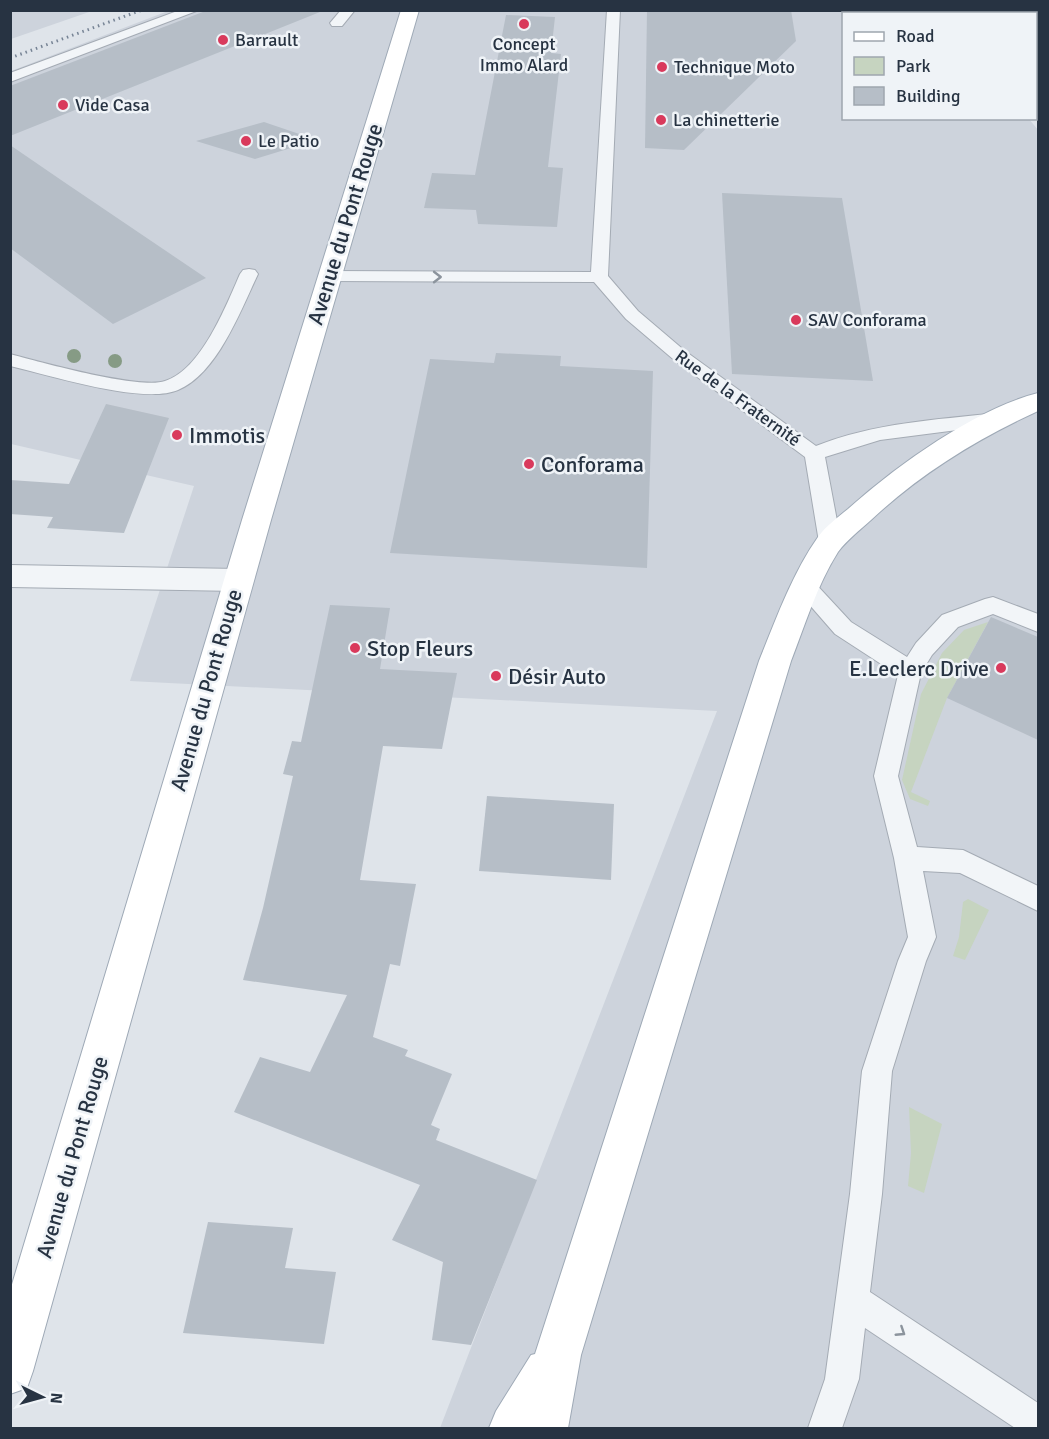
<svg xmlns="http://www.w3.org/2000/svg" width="1049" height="1439" font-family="Signika,sans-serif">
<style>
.built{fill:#cdd3dc}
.green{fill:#c6d4c0}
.building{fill:#b6bec7}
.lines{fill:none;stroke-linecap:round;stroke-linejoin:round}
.lane-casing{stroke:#a4abb4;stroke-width:2}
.street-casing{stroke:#a4abb4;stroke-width:2}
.primary-casing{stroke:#9ea9b6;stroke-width:2}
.lane{fill:#f2f5f8;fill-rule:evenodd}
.street{fill:#f2f5f8;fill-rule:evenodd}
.primary{fill:#fff;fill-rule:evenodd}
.rail{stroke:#778495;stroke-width:3;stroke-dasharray:1.5 4;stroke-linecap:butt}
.tree{fill:#869b85}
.oneway{stroke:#8c949d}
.poi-dot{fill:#d93a5c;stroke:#eff3f7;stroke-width:2}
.labels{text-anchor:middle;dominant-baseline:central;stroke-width:5;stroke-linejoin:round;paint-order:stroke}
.far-poi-label{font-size:18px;fill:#273342;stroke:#eff3f7;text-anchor:start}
.far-street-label{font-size:18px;fill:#273342;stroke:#eff3f7}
.street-label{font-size:22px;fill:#273342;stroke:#eff3f7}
.poi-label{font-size:22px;fill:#273342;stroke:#eff3f7;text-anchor:start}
</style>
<rect width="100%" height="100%" fill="#dfe4ea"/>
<g class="built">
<polygon points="11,10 92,10 92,11 11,39"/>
<polygon points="168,11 937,11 939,13 844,14 844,118 1029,119 1038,130 1038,1428 440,1428 717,711 130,681 194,486 11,444 11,71"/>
</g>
<g class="green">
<polygon points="988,622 947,698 911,792 930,801 928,806 910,799 902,780 921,694 942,653 964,630"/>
<polygon points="968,899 989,910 965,960 953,956 959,937 963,902"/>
<polygon points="909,1107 942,1124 924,1193 908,1186 911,1153"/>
</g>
<g class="building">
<polygon points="208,10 320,12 10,136 10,86"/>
<polygon points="647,10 791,10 796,41 684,150 645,148"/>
<polygon points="506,15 555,17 551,53 561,54 548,167 563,168 557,227 478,224 476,210 424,208 432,173 475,175"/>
<polygon points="264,122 317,140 255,159 196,141"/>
<polygon points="10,145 64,182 206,278 113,324 10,248"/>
<polygon points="722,193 842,198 873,381 732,374"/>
<polygon points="496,353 561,356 560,366 653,371 647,568 390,553 430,359 494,363"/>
<polygon points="106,404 169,418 124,533 47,528 53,517 10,514 10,480 69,484"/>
<polygon points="330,605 390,608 380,669 457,673 442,749 383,746 360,880 416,884 400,966 390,964 373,1037 408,1050 405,1056 452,1074 431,1125 440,1129 436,1140 537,1180 471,1345 432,1340 443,1262 392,1240 420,1185 234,1112 260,1057 310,1072 347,995 243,980 263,908 293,776 283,774 292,741 301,742"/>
<polygon points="991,617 1038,637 1038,740 947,698"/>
<polygon points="487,796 614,804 611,880 479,871"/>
<polygon points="208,1222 293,1228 285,1268 336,1272 324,1344 183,1333"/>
</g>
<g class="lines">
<g class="lane-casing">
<g id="lane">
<polygon points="180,10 199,10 10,82 10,73"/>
<polygon points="341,10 355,10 342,26 332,26 330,23"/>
<path d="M607,10H620L608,276L638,311L685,351L816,446C873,423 935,420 996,413L1003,415L1006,419L1003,423L996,425L880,440L825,457L841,542L838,547L830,550L822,547L819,542L805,457L673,359L626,319L594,282L328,281L322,280L319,276L322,272L328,271L591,272Z"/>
<path d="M249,269L255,270L258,274C241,310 217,374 178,390C143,405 49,375 10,366V354C40,362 140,390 165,381C201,370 226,306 240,274L243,270Z"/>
<polygon points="805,579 813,581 851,622 907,657 916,643 942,615 985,599 993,597 1038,614 1038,632 993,614 958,627 932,655 921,673 898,776 917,847 963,850 1038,886 1038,911 960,873 923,871 936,937 926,961 892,1071 882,1194 870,1292 1038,1403 1038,1428 1015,1428 865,1328 859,1379 842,1428 808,1428 825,1379 850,1194 862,1071 898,961 908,937 894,858 874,776 898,675 835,634 794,587 797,581"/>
</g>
</g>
<g class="street-casing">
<polygon id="street" points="10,565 238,569 249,572 253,580 249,588 238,591 10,587"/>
</g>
<g class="primary-casing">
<g id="primary">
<polygon points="401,10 419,10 271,520 33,1371 27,1388 10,1394 10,1291 242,520"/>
<path d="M1038,393V411C977,439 920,474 871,520C860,530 847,540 838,552C817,585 805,625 791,661L581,1355L568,1428H489L496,1411L531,1355L535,1354L759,661C776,619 792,574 818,537C826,526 838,517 848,509C896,466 975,409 1038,393Z"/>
</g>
</g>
<use href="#lane" class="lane"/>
<use href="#street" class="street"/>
<use href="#primary" class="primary"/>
<polyline class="rail" points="10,58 142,10"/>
</g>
<g class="tree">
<circle cx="74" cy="356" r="7"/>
<circle cx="115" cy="361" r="7"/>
</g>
<defs><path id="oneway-chevron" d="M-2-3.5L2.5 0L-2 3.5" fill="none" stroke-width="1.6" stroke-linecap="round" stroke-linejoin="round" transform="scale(1.5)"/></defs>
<g class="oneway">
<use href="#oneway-chevron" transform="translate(437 277)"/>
<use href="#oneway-chevron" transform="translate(901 1332) rotate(33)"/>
</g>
<g class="poi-dot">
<circle cx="524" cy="24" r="6"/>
<circle cx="223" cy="40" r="6"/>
<circle cx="662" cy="67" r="6"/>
<circle cx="63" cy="105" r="6"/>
<circle cx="661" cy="120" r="6"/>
<circle cx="246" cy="141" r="6"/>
<circle cx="796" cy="320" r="6"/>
<circle cx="177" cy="435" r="6"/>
<circle cx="529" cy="464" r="6"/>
<circle cx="355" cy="648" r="6"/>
<circle cx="1001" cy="668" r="6"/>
<circle cx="496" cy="676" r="6"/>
</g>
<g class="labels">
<g class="far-poi-label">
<text x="235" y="40">Barrault</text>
<text x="524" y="44" text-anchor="middle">Concept<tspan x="524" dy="21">Immo Alard</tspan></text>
<text x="674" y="67">Technique Moto</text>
<text x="75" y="105">Vide Casa</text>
<text x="673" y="120">La chinetterie</text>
<text x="258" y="141">Le Patio</text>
<text x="808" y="320">SAV Conforama</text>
</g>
<g class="far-street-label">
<text transform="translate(738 398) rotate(36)">Rue de la Fraternité</text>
</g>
<g class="street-label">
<text transform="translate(345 224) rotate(-73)">Avenue du Pont Rouge</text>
<text transform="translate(206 690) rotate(-74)">Avenue du Pont Rouge</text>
<text transform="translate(72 1157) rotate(-74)">Avenue du Pont Rouge</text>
</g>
<g class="poi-label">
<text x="189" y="435">Immotis</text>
<text x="541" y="464">Conforama</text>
<text x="367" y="648">Stop Fleurs</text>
<text x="989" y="668" text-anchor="end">E.Leclerc Drive</text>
<text x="508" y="676">Désir Auto</text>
</g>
</g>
<rect width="1049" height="1439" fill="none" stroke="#273342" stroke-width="24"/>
<rect x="842" y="12" width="195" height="108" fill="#eff3f7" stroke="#9fa6af" stroke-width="1.5"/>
<rect x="854" y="32" width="30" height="9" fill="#ffffff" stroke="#9fa6af" stroke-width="1.5"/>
<text x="896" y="42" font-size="18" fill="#273342">Road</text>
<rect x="854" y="57" width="30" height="18" fill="#c6d4c0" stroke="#9fa6af" stroke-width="1.5"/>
<text x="896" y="72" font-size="18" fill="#273342">Park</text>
<rect x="854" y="87" width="30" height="18" fill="#b6bec7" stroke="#9fa6af" stroke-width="1.5"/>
<text x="896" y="102" font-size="18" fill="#273342">Building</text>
<g transform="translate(42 1397) rotate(95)" stroke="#eff3f7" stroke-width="4.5" paint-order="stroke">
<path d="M0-4.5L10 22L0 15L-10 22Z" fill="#273342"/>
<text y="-9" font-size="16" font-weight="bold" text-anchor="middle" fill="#273342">N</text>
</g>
</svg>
